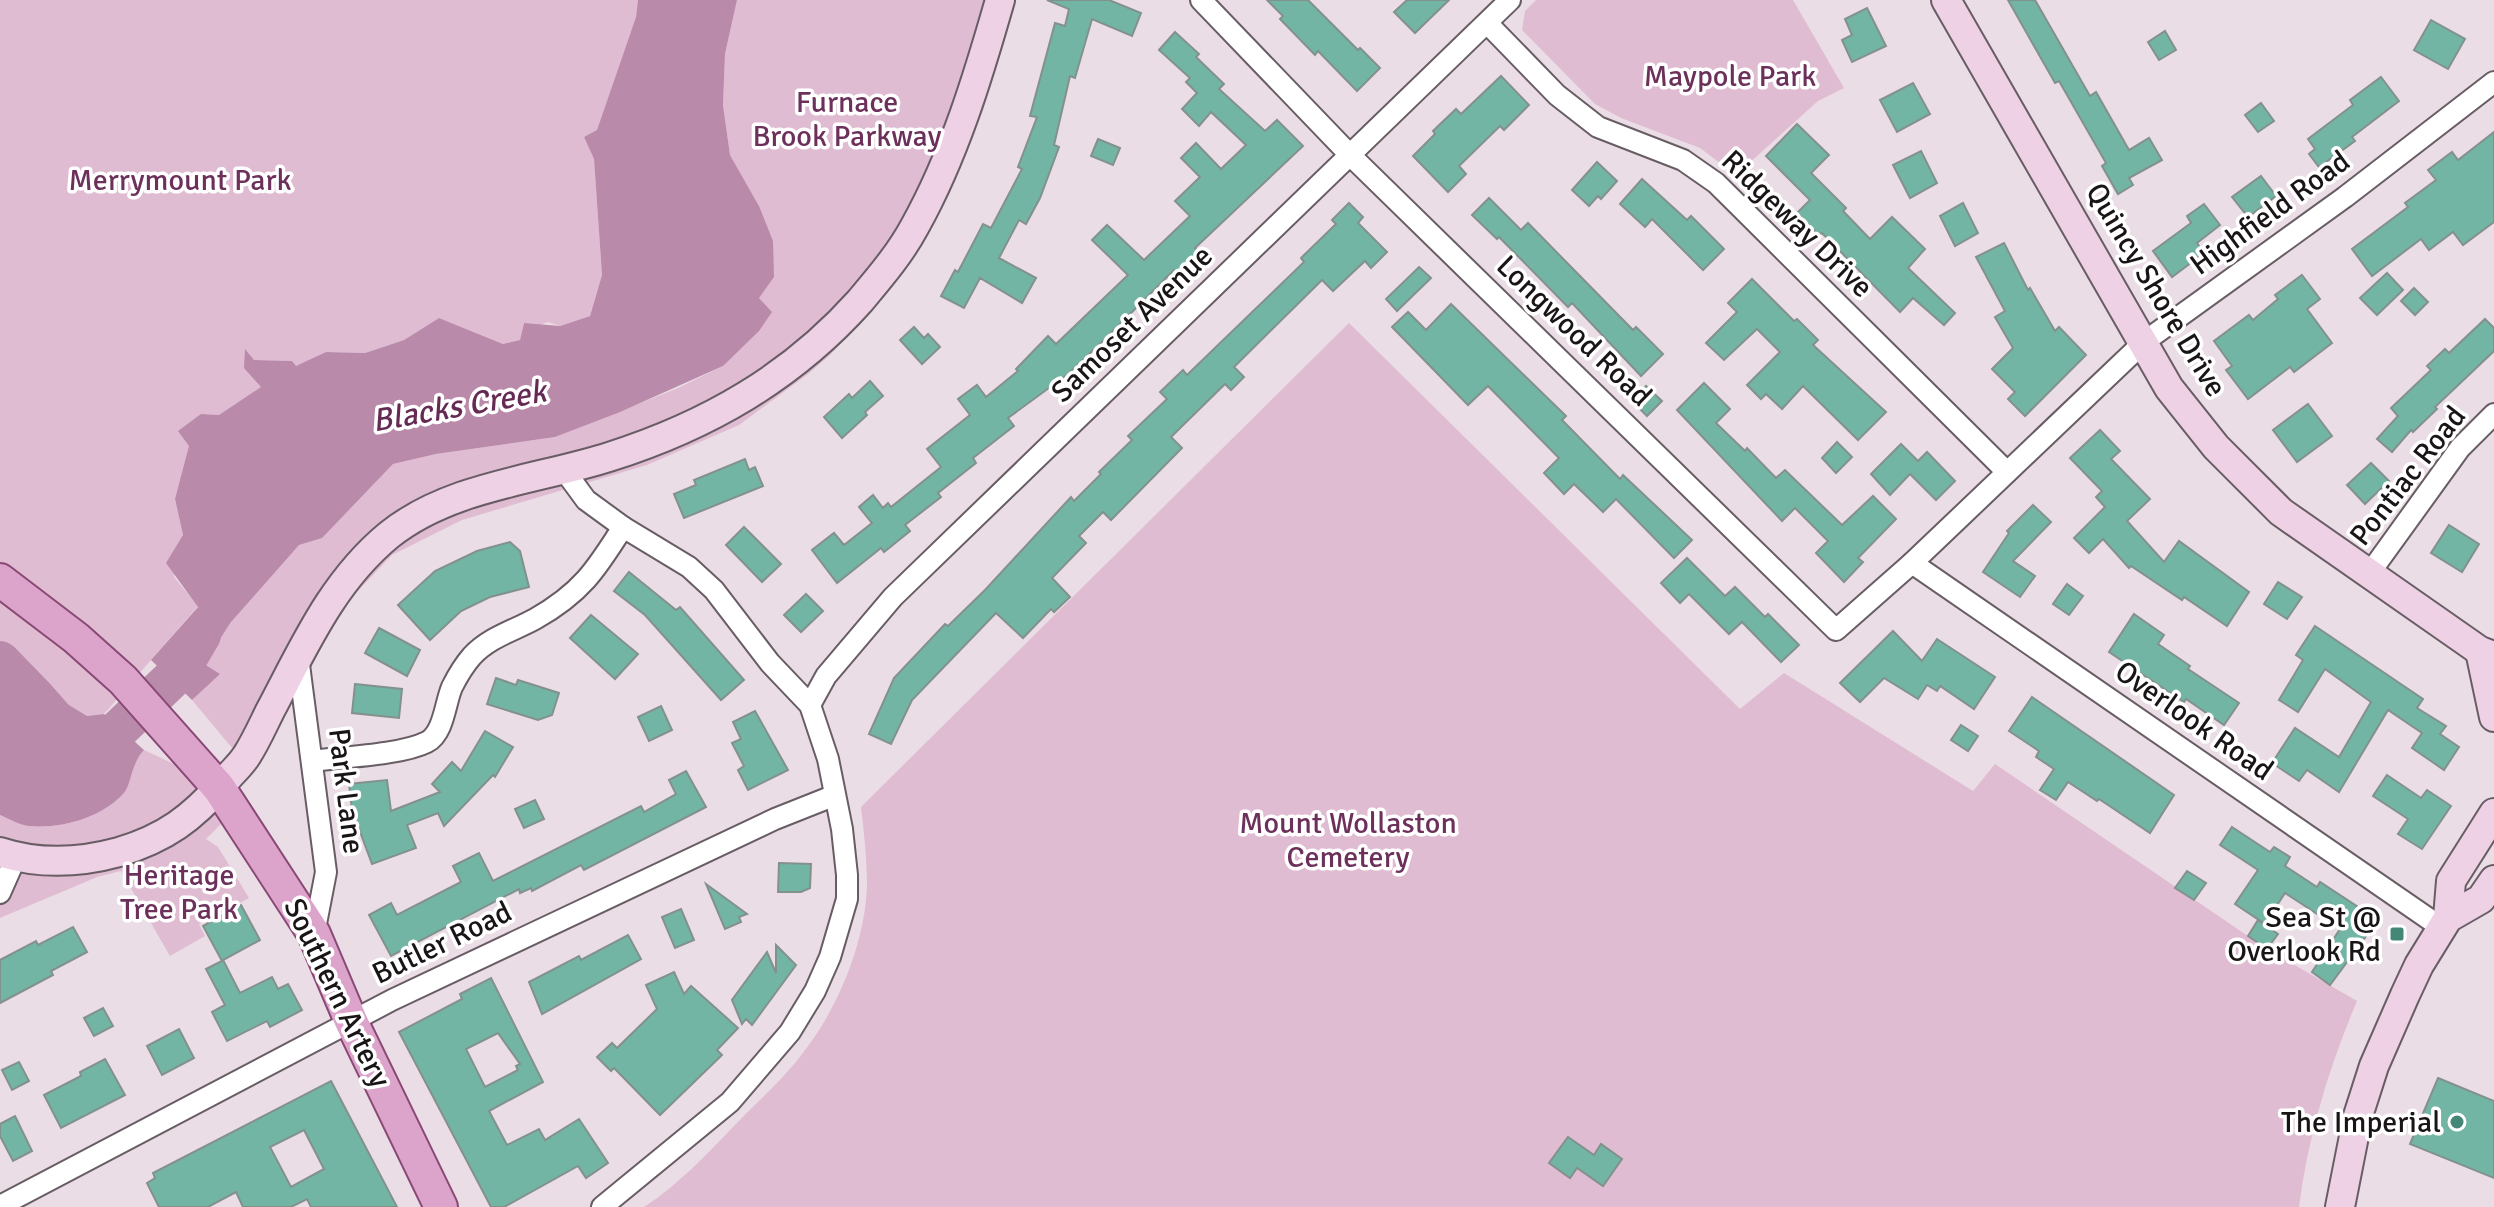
<svg xmlns="http://www.w3.org/2000/svg" width="2494" height="1207" font-family="Signika,sans-serif">
<style>
.green{fill:#e0bcd3}
.water{fill:#ba8aaa}
.lines{fill:none;stroke-linecap:round;stroke-linejoin:round}
.river{stroke:#ba8aaa;stroke-width:40}
.building{fill:#73b5a4;stroke:#83918d;stroke-width:2;fill-rule:evenodd}
.street-casing{stroke:#685d64;stroke-width:24}
.secondary-casing{stroke:#685d64;stroke-width:32}
.primary-casing{stroke:#894975;stroke-width:36}
.street{stroke:#fff;stroke-width:20}
.secondary{stroke:#eed1e5;stroke-width:28}
.primary{stroke:#dca3cb;stroke-width:32}
.poi-dot{fill:#458777;stroke:#fff;stroke-width:3}
.labels{text-anchor:middle;dominant-baseline:central;stroke-width:7;stroke-linejoin:round;paint-order:stroke}
.park-label{font-size:30px;fill:#6c305b;stroke:#fff}
.street-label{font-size:30px;fill:#191517;stroke:#fff}
.poi-label{font-size:30px;fill:#191517;stroke:#fff;text-anchor:end}
.water-label{font-size:32px;font-style:italic;fill:#652a54;stroke:#fff}
</style>
<rect width="100%" height="100%" fill="#eadde5"/>
<g class="green">
<polygon points="0,0 638,0 636,17 597,131 584,137 594,158 602,275 590,316 560,326 548,322 538,326 524,323 520,340 503,344 439,318 404,340 365,353 326,352 296,367 291,361 253,360 246,350 262,387 219,415 201,414 175,499 183,535 174,577 198,606 104,714 87,716 38,686 27,663 0,644"/>
<polygon points="737,0 1011,0 917,248 864,319 830,355 808,374 739,425 647,465 462,520 392,555 357,592 308,657 248,767 192,700 219,674 203,665 231,622 264,582 299,545 322,537 393,464 436,454 555,437 678,388 723,366 759,298 759,206 730,155 723,105 725,54"/>
<polygon points="1536,0 1793,0 1844,88 1818,101 1736,175 1700,148 1621,118 1595,104 1522,30 1525,11"/>
<path d="M1349,323L1740,709L1784,673L1973,791L1995,764L2267,949L2357,1001C2329,1067 2308,1136 2299,1207H644C678,1185 706,1155 734,1126C758,1101 785,1078 805,1050C839,1006 865,942 867,886C867,859 864,833 861,807Z"/>
<path d="M144,750L187,770L229,816L206,839L218,847L249,898L199,924L205,936L170,956L121,871L97,877L0,918V815C9,819 20,825 29,826C61,829 101,818 123,794C132,785 130,765 144,750Z"/>
</g>
<g class="water">
<polygon points="638,0 737,0 725,54 723,105 730,155 759,206 773,241 774,277 759,298 772,312 759,331 723,366 620,412 555,437 436,454 393,464 322,538 299,545 231,622 204,664 220,674 192,700 151,660 198,607 166,563 183,535 175,499 189,446 178,431 201,414 219,415 261,387 244,368 245,349 254,360 292,361 296,366 326,352 365,353 404,340 439,318 503,344 520,340 524,323 560,326 590,316 602,275 594,159 584,137 597,130 636,17"/>
<path d="M0,645L27,663L38,686L87,716L104,714L144,750C130,765 132,785 123,794C101,818 61,829 29,826C20,825 9,819 0,815Z"/>
</g>
<g class="lines">
<polyline class="river" points="0,661 35,697 80,748 115,733 180,671 201,635"/>
</g>
<g class="building">
<polygon points="1047,0 1109,0 1141,13 1132,36 1092,19 1075,78 1070,76 1054,145 1059,147 1040,198 1026,224 1019,220 999,258 1036,278 1022,303 980,278 964,308 941,296 955,270 958,272 983,224 991,228 1022,169 1018,167 1037,117 1030,116 1055,23 1065,26 1069,9"/>
<polygon points="1267,0 1308,0 1358,50 1360,48 1380,68 1357,91 1318,51 1315,55 1280,19 1283,16"/>
<polygon points="1407,0 1449,0 1415,33 1394,12"/>
<polygon points="2008,0 2035,0 2090,96 2096,92 2129,150 2149,138 2162,160 2129,178 2133,185 2118,194 2102,166 2106,163 2059,81 2055,83"/>
<polygon points="1867,8 1886,46 1852,62 1842,40 1852,35 1845,19"/>
<polygon points="2431,20 2465,39 2448,69 2414,50"/>
<polygon points="2165,31 2176,50 2159,60 2148,42"/>
<polygon points="1175,32 1199,54 1196,57 1224,84 1219,89 1265,131 1277,120 1303,146 1195,248 1198,251 1177,273 1174,270 1103,341 1068,374 1008,418 1014,426 973,458 976,463 938,493 941,497 905,525 910,531 884,552 881,548 837,583 812,550 834,533 844,545 872,523 859,507 873,495 883,508 888,503 891,507 941,467 927,449 970,415 958,399 977,385 986,397 1018,371 1016,369 1048,336 1056,344 1128,275 1092,240 1107,225 1144,260 1190,216 1175,201 1200,177 1181,158 1196,143 1221,169 1246,145 1211,112 1199,126 1182,109 1197,93 1186,82 1190,78 1159,50"/>
<polygon points="1501,76 1529,105 1504,130 1500,126 1459,166 1466,174 1448,192 1413,156 1435,134 1433,131 1456,109 1461,114"/>
<polygon points="2381,77 2399,101 2352,137 2355,141 2319,167 2309,154 2315,149 2308,139 2353,105 2350,100"/>
<polygon points="1913,83 1930,114 1897,132 1880,100"/>
<polygon points="2261,103 2274,121 2258,132 2245,115"/>
<polygon points="1797,124 1829,155 1811,173 1846,208 1843,211 1870,239 1892,217 1925,249 1908,268 1955,313 1944,325 1913,298 1900,312 1822,233 1819,235 1797,213 1810,200 1766,156"/>
<polygon points="2494,132 2494,222 2463,245 2453,232 2429,250 2421,239 2372,276 2352,249 2408,207 2405,203 2436,180 2428,170 2452,152 2458,160"/>
<polygon points="1098,139 1120,148 1113,165 1091,156"/>
<polygon points="1921,151 1937,183 1910,198 1893,165"/>
<polygon points="1597,162 1617,181 1601,199 1598,196 1589,206 1572,190"/>
<polygon points="2261,176 2276,196 2248,217 2232,197"/>
<polygon points="1642,179 1687,220 1691,216 1724,249 1703,270 1652,219 1645,227 1620,204"/>
<polygon points="1489,198 1521,230 1528,223 1633,330 1636,327 1663,354 1641,376 1572,303 1568,307 1499,237 1497,239 1472,215"/>
<polygon points="1349,203 1363,217 1358,223 1387,252 1371,268 1365,261 1333,291 1322,280 1234,367 1244,377 1231,390 1225,384 1171,437 1182,448 1111,520 1103,512 1079,536 1086,543 1052,578 1070,597 1054,612 1051,609 1023,638 996,613 912,700 891,744 869,734 894,678 945,624 948,626 985,590 1071,497 1074,501 1101,474 1099,472 1132,440 1128,436 1167,399 1160,392 1183,370 1187,375 1304,262 1301,258 1336,224 1332,220"/>
<polygon points="1963,203 1978,233 1955,246 1940,216"/>
<polygon points="2204,204 2220,225 2197,243 2204,253 2172,277 2153,251 2191,223 2187,216"/>
<polygon points="2004,243 2028,290 2030,288 2055,331 2059,327 2086,355 2025,416 2008,399 2015,392 1992,369 2013,348 1995,317 2005,311 1976,257"/>
<polygon points="1419,267 1431,278 1397,311 1386,299"/>
<polygon points="2387,273 2403,290 2377,315 2360,298"/>
<polygon points="2302,275 2320,299 2307,309 2332,343 2294,372 2290,367 2248,399 2226,370 2232,366 2214,341 2249,315 2253,320 2278,299 2275,295"/>
<polygon points="1752,279 1794,321 1797,319 1818,340 1813,345 1886,412 1858,440 1803,386 1782,409 1766,394 1761,399 1747,385 1780,352 1757,329 1724,360 1706,343 1737,312 1728,303"/>
<polygon points="2414,288 2428,302 2415,315 2401,301"/>
<polygon points="1451,304 1566,416 1562,420 1620,479 1623,475 1692,540 1674,558 1616,499 1603,512 1574,484 1564,494 1544,473 1559,458 1488,386 1468,405 1392,327 1408,312 1426,330"/>
<polygon points="2485,319 2494,328 2494,351 2435,407 2437,409 2413,432 2411,430 2392,452 2377,439 2398,416 2391,408 2431,370 2427,366 2445,349 2449,353"/>
<polygon points="914,327 924,338 928,334 940,347 922,364 900,340"/>
<polygon points="870,381 883,396 865,412 867,415 842,438 824,417 849,394 852,398"/>
<polygon points="1704,383 1730,409 1716,423 1745,451 1747,448 1776,478 1785,470 1842,525 1873,496 1896,519 1858,558 1863,562 1844,582 1816,553 1828,541 1795,508 1782,521 1677,410"/>
<polygon points="1646,386 1662,401 1647,416 1632,401"/>
<polygon points="2308,404 2332,436 2297,462 2273,430"/>
<polygon points="2100,430 2120,451 2111,459 2150,499 2127,521 2164,562 2179,541 2249,592 2227,626 2184,597 2182,600 2131,566 2129,568 2103,539 2089,553 2074,538 2105,507 2096,497 2102,491 2070,458"/>
<polygon points="1837,442 1852,457 1836,473 1822,458"/>
<polygon points="1901,444 1918,461 1927,452 1955,481 1936,500 1910,474 1890,495 1871,474"/>
<polygon points="745,459 749,470 755,467 763,486 684,518 674,494 696,485 694,480"/>
<polygon points="2371,463 2389,481 2365,504 2347,485"/>
<polygon points="2033,505 2051,522 2013,561 2035,576 2020,597 1983,572 2009,533 2007,531"/>
<polygon points="2449,525 2479,544 2462,572 2431,553"/>
<polygon points="744,527 781,564 762,582 726,545"/>
<polygon points="510,542 520,551 529,587 490,597 461,611 430,640 398,605 435,571 477,551"/>
<polygon points="1687,558 1725,596 1735,587 1765,617 1768,614 1799,645 1781,662 1742,622 1729,634 1689,594 1680,603 1661,583"/>
<polygon points="629,572 676,610 680,607 744,680 721,700 645,615 614,591"/>
<polygon points="2278,582 2302,597 2287,619 2264,604"/>
<polygon points="2067,584 2083,596 2069,615 2053,604"/>
<polygon points="806,594 823,611 801,632 784,615"/>
<polygon points="2134,614 2164,635 2158,644 2190,666 2188,669 2239,703 2224,725 2186,699 2184,702 2109,652"/>
<polygon points="591,615 638,654 615,679 570,638"/>
<polygon points="2315,626 2423,699 2417,708 2446,726 2440,734 2459,747 2444,770 2412,748 2422,733 2388,710 2339,792 2307,770 2299,781 2272,763 2295,728 2339,757 2371,702 2325,669 2298,712 2279,700 2303,660 2296,655"/>
<polygon points="379,628 420,650 407,676 365,653"/>
<polygon points="1893,631 1922,661 1937,639 1995,677 1974,709 1940,686 1937,691 1927,685 1918,699 1884,678 1860,702 1840,683"/>
<polygon points="496,678 516,685 518,680 559,693 552,715 538,720 487,704"/>
<polygon points="355,684 402,689 399,718 352,713"/>
<polygon points="2032,697 2174,795 2150,833 2099,799 2097,801 2068,782 2056,800 2040,790 2054,769 2036,757 2039,751 2009,731"/>
<polygon points="661,706 672,730 649,741 638,717"/>
<polygon points="755,711 788,770 748,790 738,770 744,766 732,743 741,739 733,722"/>
<polygon points="1961,725 1978,736 1968,751 1951,740"/>
<polygon points="485,731 513,747 495,777 493,775 444,826 438,813 407,825 416,848 372,864 352,810 349,784 387,780 391,811 440,792 432,784 452,762 461,771"/>
<polygon points="686,771 706,807 584,870 581,865 532,891 531,888 520,893 519,889 391,956 369,915 391,903 397,915 461,882 453,866 479,853 493,881 641,806 644,812 676,794 669,780"/>
<polygon points="2387,775 2421,798 2427,790 2451,806 2422,849 2398,834 2408,819 2373,796"/>
<polygon points="535,800 544,819 524,828 515,809"/>
<polygon points="2232,827 2270,852 2274,847 2290,857 2285,866 2317,887 2320,882 2378,920 2330,985 2312,972 2340,929 2285,893 2265,924 2235,904 2258,870 2220,845"/>
<polygon points="779,863 811,864 810,888 801,892 778,892"/>
<polygon points="2187,871 2206,883 2194,900 2175,888"/>
<polygon points="706,884 747,914 739,917 741,922 725,929"/>
<polygon points="241,905 260,940 223,960 240,993 272,977 278,989 288,984 302,1010 270,1027 267,1021 227,1041 212,1012 225,1005 206,969 222,961 203,926"/>
<polygon points="681,909 694,940 675,948 662,917"/>
<polygon points="2258,920 2278,934 2267,949 2248,936"/>
<polygon points="73,927 87,952 51,971 53,975 0,1003 0,960 36,941 38,945"/>
<polygon points="628,935 641,959 542,1014 529,982 579,956 581,960"/>
<polygon points="776,945 796,965 752,1025 746,1019 742,1024 732,1000 767,952 776,973"/>
<polygon points="674,972 684,994 691,986 738,1028 717,1050 722,1055 660,1115 614,1068 611,1071 597,1057 612,1043 617,1048 657,1009 646,985"/>
<path d="M491,978L543,1082L489,1111L507,1145L539,1129L545,1140L579,1119L608,1163L586,1178L578,1166L504,1207H491L399,1032L462,999L460,994ZM498,1033L520,1064L516,1066L518,1070L485,1087L466,1049Z"/>
<polygon points="103,1008 113,1026 94,1036 84,1018"/>
<polygon points="179,1029 194,1058 162,1075 147,1046"/>
<polygon points="105,1059 125,1095 61,1128 44,1095 81,1076 80,1072"/>
<polygon points="19,1062 29,1081 12,1090 2,1070"/>
<polygon points="2438,1078 2494,1101 2494,1178 2410,1144"/>
<path d="M331,1081L397,1207H311L307,1199L291,1207H243L236,1192L208,1207H159L147,1183L155,1178L153,1173ZM304,1130L324,1169L291,1187L270,1147Z"/>
<polygon points="15,1116 32,1151 13,1161 0,1136 0,1124"/>
<polygon points="1568,1137 1594,1155 1601,1144 1622,1159 1603,1186 1577,1168 1570,1178 1549,1163"/>
</g>
<g class="lines">
<g class="street-casing">
<g id="street">
<polyline points="1201,0 1350,155 1836,630 1912,563 2144,342 2345,197 2494,82"/>
<polyline points="1487,23 1557,95 1598,127 1683,160 1716,183 2007,472"/>
<polyline points="564,470 586,500 623,527 689,567 714,590 770,663 810,705 828,759 842,829 847,875 847,899 830,957 815,991 790,1032 730,1102 602,1207"/>
<polyline points="1912,563 2442,928"/>
<polyline points="2369,574 2460,448 2494,414"/>
<polyline points="298,657 326,872 314,934"/>
<polyline points="810,705 826,676 893,597 1510,0"/>
<path d="M312,761C343,757 401,755 427,742C444,733 445,703 452,687C457,677 465,664 472,656C490,637 513,631 535,619C581,593 596,570 623,527"/>
<polyline points="0,893 16,857"/>
<polyline points="0,1206 392,1000 775,819 833,796"/>
</g>
</g>
<g class="secondary-casing">
<g id="secondary">
<polyline points="1946,0 2169,388 2216,447 2281,512 2480,651 2494,656"/>
<polyline points="2480,651 2494,717"/>
<path d="M0,852C40,865 79,863 119,852C166,838 192,818 224,782C231,773 241,765 247,755C256,741 263,725 270,711C304,647 332,582 389,535C450,486 537,480 609,457C707,426 791,378 860,301C880,277 900,254 915,226C954,156 978,77 1000,0"/>
<polyline points="2448,918 2451,881 2494,813"/>
<polyline points="2340,1207 2358,1116 2374,1066 2405,995 2419,965 2448,918 2481,899 2494,880"/>
</g>
</g>
<g class="primary-casing">
<polyline id="primary" points="0,580 76,638 123,680 219,788 314,934 351,1021 441,1207"/>
</g>
<use href="#street" class="street"/>
<use href="#secondary" class="secondary"/>
<use href="#primary" class="primary"/>
</g>
<g class="poi-dot">
<rect x="2389" y="926" width="16" height="16" rx="4"/>
<circle cx="2457" cy="1122" r="8"/>
</g>
<g class="labels">
<g class="park-label">
<text x="1730" y="76">Maypole Park</text>
<text x="847" y="102">Furnace<tspan x="847" dy="34">Brook Parkway</tspan></text>
<text x="180" y="180">Merrymount Park</text>
<text x="1348" y="823">Mount Wollaston<tspan x="1348" dy="34">Cemetery</tspan></text>
<text x="179" y="875">Heritage<tspan x="179" dy="34">Tree Park</tspan></text>
</g>
<g class="street-label">
<text transform="translate(2270 213) rotate(-36)">Highfield Road</text>
<text transform="translate(1797 224) rotate(44)">Ridgeway Drive</text>
<text transform="translate(2156 290) rotate(59)">Quincy Shore Drive</text>
<text transform="translate(1132 324) rotate(-44)">Samoset Avenue</text>
<text transform="translate(1574 331) rotate(44)">Longwood Road</text>
<text transform="translate(2408 476) rotate(-52)">Pontiac Road</text>
<text transform="translate(2194 721) rotate(35)">Overlook Road</text>
<text transform="translate(346 791) rotate(83)">Park Lane</text>
<text transform="translate(442 943) rotate(-26)">Butler Road</text>
<text transform="translate(337 993) rotate(64)">Southern Artery</text>
</g>
<g class="poi-label">
<text x="2381" y="917">Sea St @<tspan x="2381" dy="34">Overlook Rd</tspan></text>
<text x="2441" y="1122">The Imperial</text>
</g>
<g class="water-label">
<text transform="translate(459 406) rotate(-10)">Blacks Creek</text>
</g>
</g>
</svg>
